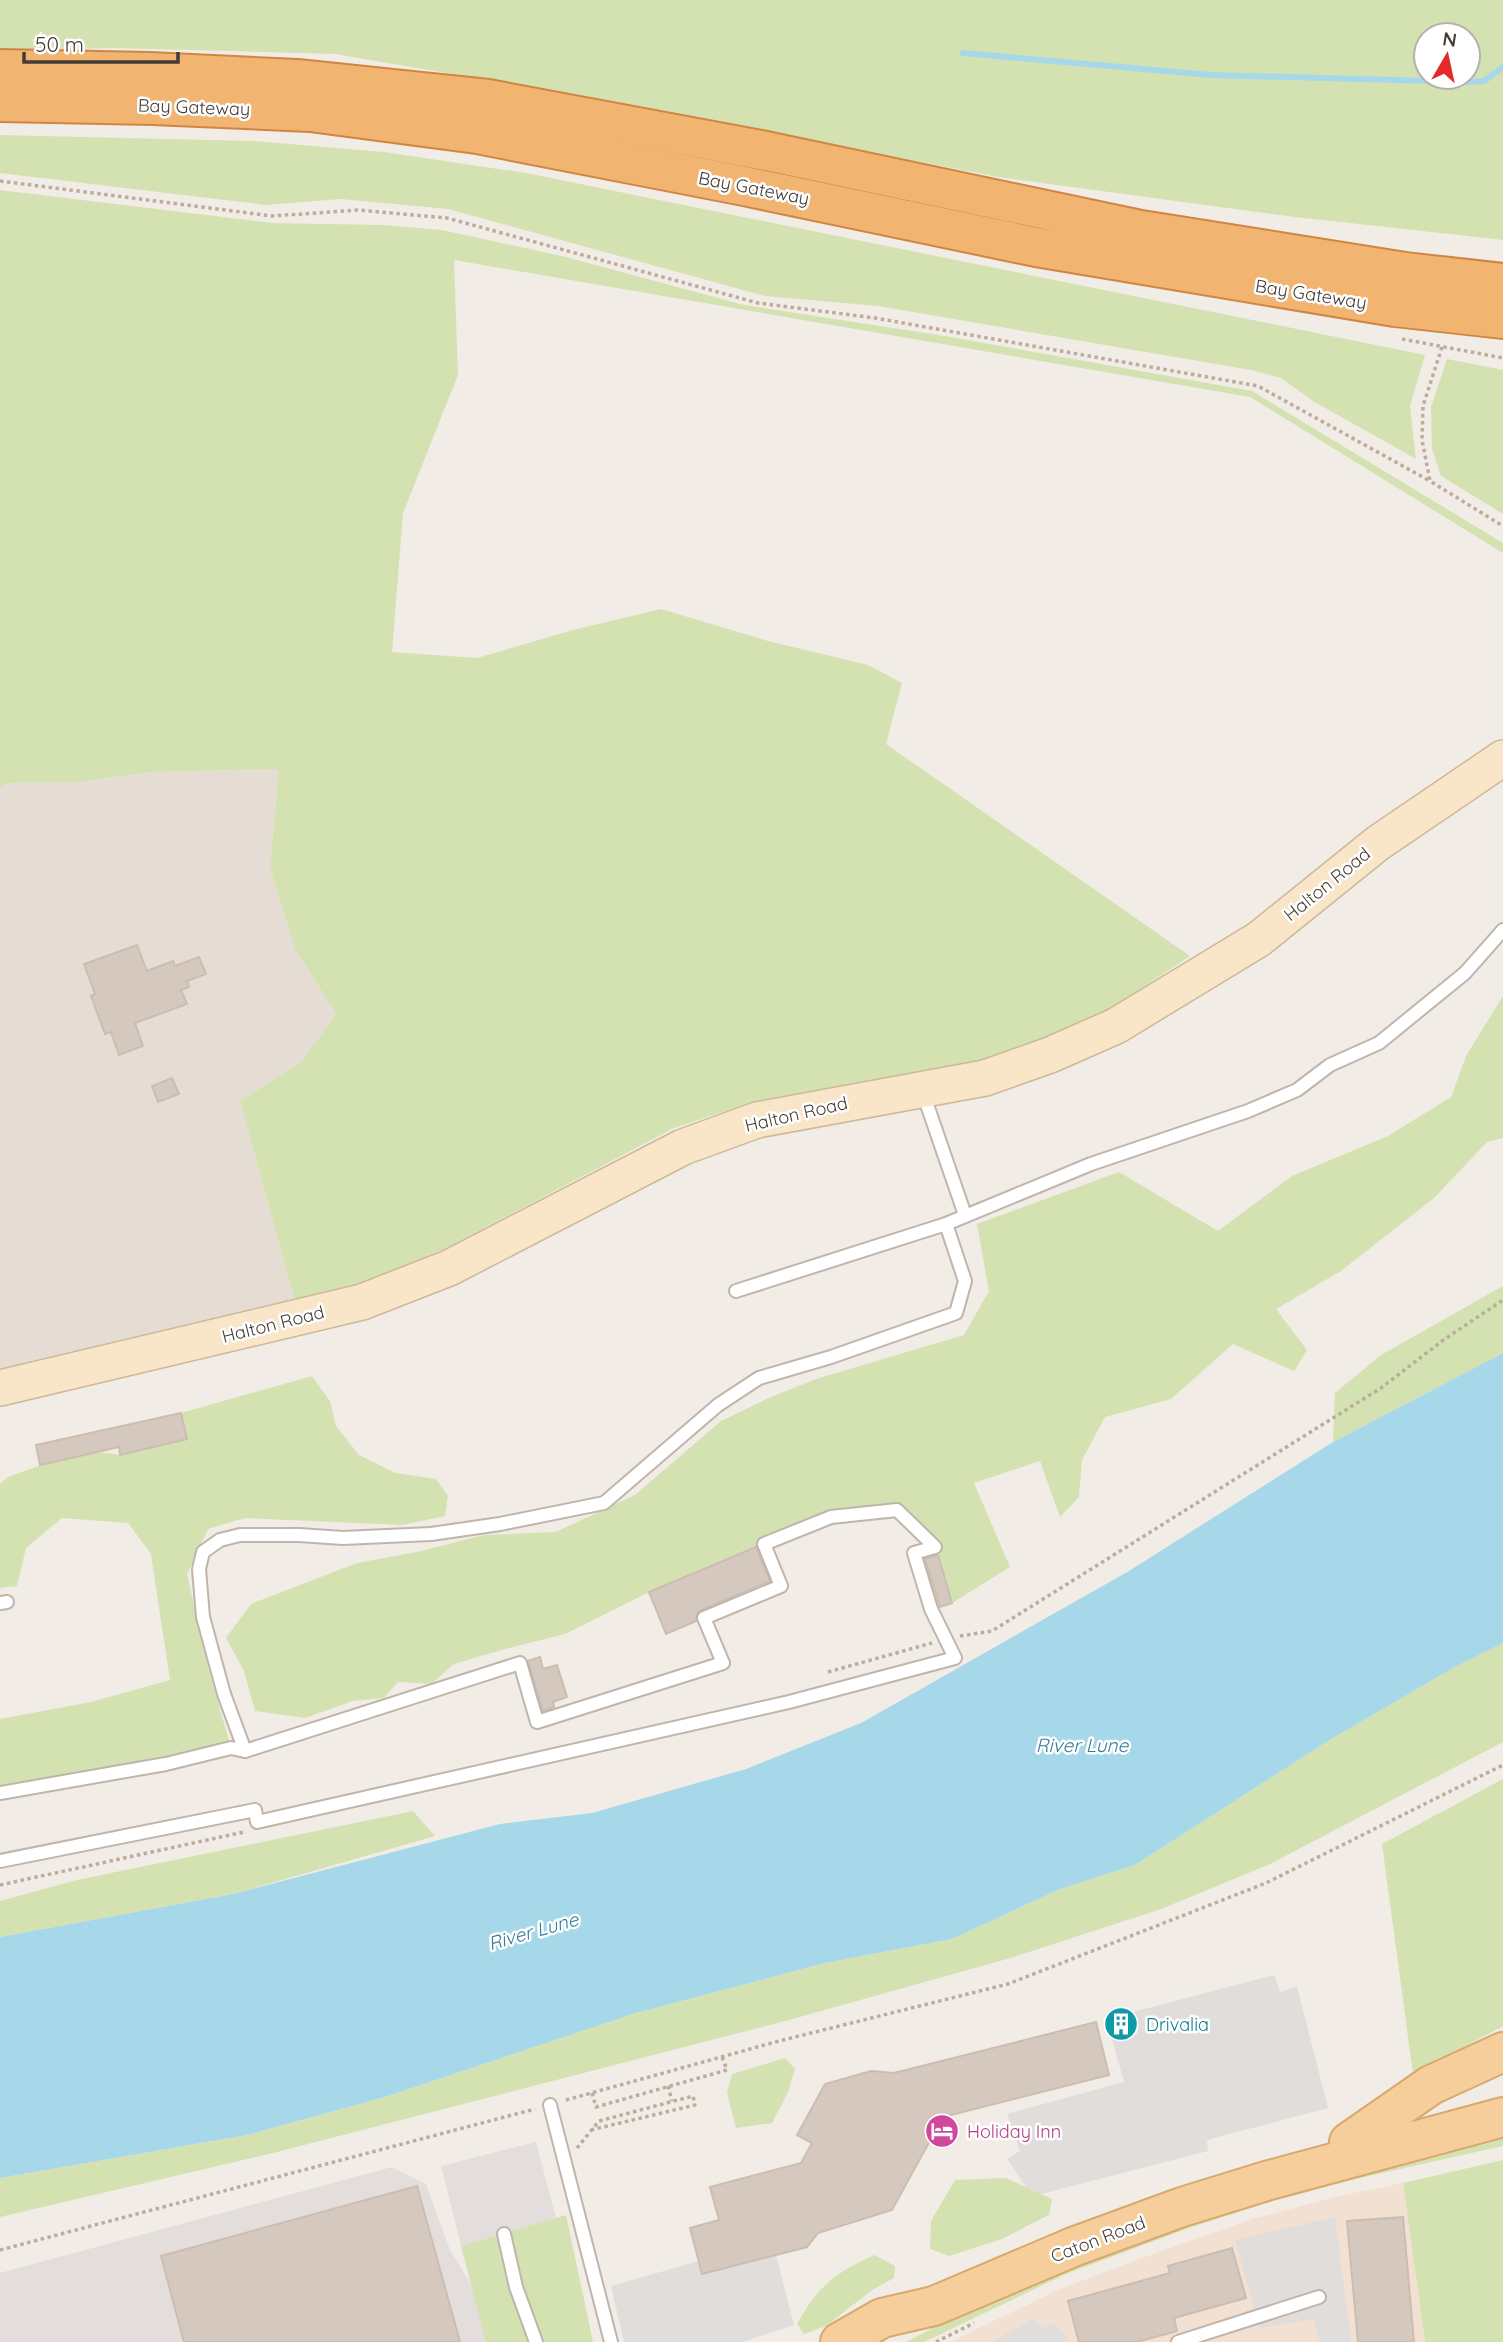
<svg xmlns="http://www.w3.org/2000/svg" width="1503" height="2342" font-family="Quicksand,sans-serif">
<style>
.residential{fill:#e5ddd4}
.commercial{fill:#f2e0d2}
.industrial{fill:#e3dedb}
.green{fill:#d4e2b2;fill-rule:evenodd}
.parking{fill:#e0dddb}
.water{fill:#a7d8e9}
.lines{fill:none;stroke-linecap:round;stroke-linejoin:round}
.stream{stroke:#a7d8e9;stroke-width:6}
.building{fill:#d5c9bf;stroke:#ccbdb0;stroke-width:2}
.lane-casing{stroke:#bfb5ac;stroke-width:16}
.secondary-casing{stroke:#cdb899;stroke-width:38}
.primary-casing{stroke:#d8a86d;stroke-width:42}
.highway-casing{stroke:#cf8642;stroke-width:42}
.path{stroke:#bcac9c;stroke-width:3.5;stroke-dasharray:3.5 3.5;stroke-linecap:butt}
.lane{stroke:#fff;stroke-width:12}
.secondary{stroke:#f9e6c8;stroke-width:35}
.primary{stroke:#f5ce9b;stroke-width:38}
.highway{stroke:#f1b471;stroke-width:38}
.labels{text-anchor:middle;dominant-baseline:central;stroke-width:5;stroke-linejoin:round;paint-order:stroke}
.street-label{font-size:18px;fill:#433c36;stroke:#fff}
.culture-label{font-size:18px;fill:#0d838f;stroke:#fff;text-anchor:start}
.hotel-label{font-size:18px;fill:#b23c85;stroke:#fff;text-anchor:start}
.water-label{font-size:19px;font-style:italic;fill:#357b96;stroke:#fff}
</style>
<rect width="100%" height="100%" fill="#f1ece6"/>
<polygon class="residential" points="279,769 270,868 295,949 336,1014 301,1062 240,1101 296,1305 0,1375 0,788 8,783 81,782 152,772"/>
<polygon class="commercial" points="1403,2183 1425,2342 950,2342 1060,2289 1161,2251 1253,2219 1339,2196"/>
<g class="industrial">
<polygon points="536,2142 556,2218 461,2246 441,2166"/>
<polygon points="392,2167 426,2184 450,2250 506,2342 0,2342 0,2273"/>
</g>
<g class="green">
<path d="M0,0H1503V240L1295,217L998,177L557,92L335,54L114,48L0,51ZM1426,35H1468V77H1426Z"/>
<polygon points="0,135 253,141 384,152 526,173 1425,355 1410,406 1416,459 1313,401 1281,378 1251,370 878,306 765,296 448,209 341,199 266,205 0,173"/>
<polygon points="0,190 272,223 382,225 442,230 566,257 744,305 951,337 1252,391 1503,543 1503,553 1250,397 454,260 458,375 403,513 392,652 477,658 573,630 661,609 768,641 868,665 902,683 886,744 1190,956 1094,1020 983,1060 750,1103 674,1128 448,1247 362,1285 296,1305 240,1101 301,1062 336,1014 295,949 270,868 279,769 152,772 80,782 8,783 0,788"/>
<polygon points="1447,359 1503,370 1503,514 1441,476 1432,449 1431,407"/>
<polygon points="1503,996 1503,1138 1487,1142 1434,1198 1341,1271 1276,1309 1307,1350 1294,1371 1233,1344 1171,1399 1105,1417 1082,1460 1079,1497 1060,1517 1040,1461 974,1483 1010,1567 952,1603 935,1547 896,1510 831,1517 649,1592 565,1634 505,1649 454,1664 431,1684 398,1682 384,1698 353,1701 305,1718 255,1711 244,1671 226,1638 251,1604 357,1563 417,1552 484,1535 556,1532 635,1495 721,1421 769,1398 816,1379 964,1335 989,1291 977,1224 1119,1172 1218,1231 1292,1176 1388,1136 1451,1097 1466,1056"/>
<polygon points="1503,1286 1503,1353 1333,1442 1335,1393 1381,1355"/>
<polygon points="312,1376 330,1401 336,1426 359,1455 395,1473 436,1479 448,1496 445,1516 403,1525 245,1518 208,1529 187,1574 207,1663 231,1748 0,1793 0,1719 91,1702 170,1680 151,1554 128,1523 62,1518 26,1548 17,1586 0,1588 0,1484 8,1477 41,1465 96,1452 121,1455 187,1439 181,1413"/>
<polygon points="1503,1643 1503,1742 1268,1865 1161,1909 1014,1957 789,2020 273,2153 0,2217 0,2178 247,2135 385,2097 636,2013 825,1963 952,1939 1060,1889 1135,1865 1328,1741 1453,1668"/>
<polygon points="1503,1779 1503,2026 1413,2074 1382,1844"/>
<polygon points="413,1811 435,1836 233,1894 0,1937 0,1901 77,1880"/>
<polygon points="785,2058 795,2069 788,2092 772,2123 736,2128 727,2093 732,2074"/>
<polygon points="1503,2125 1503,2146 1360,2178 1269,2202 1189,2228 1066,2274 924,2342 906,2342 961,2313 1186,2222"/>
<polygon points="1503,2160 1503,2342 1425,2342 1403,2183"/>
<polygon points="1006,2178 1052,2199 1049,2215 1002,2239 949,2256 930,2249 931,2221 955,2180"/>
<polygon points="566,2215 593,2342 486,2342 461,2246"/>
<path d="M874,2255L895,2266L894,2278L872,2290L826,2326L804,2334L797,2324C818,2286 835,2273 874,2255Z"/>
</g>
<g class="parking">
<polygon points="1274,1975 1280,1992 1297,1986 1328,2108 1207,2140 1208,2151 1041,2194 1027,2188 1007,2159 1020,2151 1007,2114 1124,2082 1112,2039 1138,2033 1133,2012"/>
<polygon points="1335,2217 1351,2342 1320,2342 1313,2319 1260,2328 1235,2240"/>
<polygon points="776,2255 794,2325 742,2342 624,2342 611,2286 699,2261 702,2274"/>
<polygon points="1035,2318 1043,2329 1053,2323 1068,2338 1062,2342 992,2342"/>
</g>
<polygon class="water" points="1503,1353 1503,1643 1453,1668 1328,1741 1135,1865 1060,1889 952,1939 825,1963 636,2013 385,2097 247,2135 0,2178 0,1937 233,1894 500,1824 592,1813 746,1769 861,1723 1129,1571 1333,1442"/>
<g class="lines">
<polyline class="stream" points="963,53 1211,75 1468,82 1484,81 1503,67"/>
</g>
<g class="building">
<polygon points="137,945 147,971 173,961 175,966 199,957 206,974 187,981 189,987 181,990 187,1004 135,1023 143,1046 119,1055 111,1032 105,1034 91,996 95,994 84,964"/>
<polygon points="172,1078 179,1094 158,1102 152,1086"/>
<polygon points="181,1413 187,1439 120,1455 119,1447 40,1465 36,1445"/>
<polygon points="756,1547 770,1581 701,1610 697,1613 696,1621 666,1634 649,1592"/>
<polygon points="938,1555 952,1603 940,1607 925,1559"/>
<polygon points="540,1657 543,1669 557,1665 567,1697 553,1702 554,1707 543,1711 528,1661"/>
<polygon points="1096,2022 1109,2075 943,2117 892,2210 818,2233 807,2247 702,2274 690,2228 719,2220 710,2187 801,2163 812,2143 797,2135 825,2084 871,2071 894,2073"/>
<polygon points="417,2186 460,2342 184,2342 161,2256"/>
<polygon points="1403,2217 1414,2342 1358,2342 1347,2221"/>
<polygon points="1232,2248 1246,2298 1174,2318 1177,2331 1137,2342 1079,2342 1068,2301 1170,2273 1168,2266"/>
</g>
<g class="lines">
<g class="lane-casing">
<g id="lane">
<polyline points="923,1093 965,1215"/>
<polyline points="736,1291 946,1224"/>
<polyline points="0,1603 7,1602"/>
<polyline points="245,1751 224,1694 203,1617 199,1569 203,1552 220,1540 240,1535 299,1535 343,1538 431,1534 500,1524 604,1503 718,1405 759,1378 831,1357 956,1313 965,1281 946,1224 1091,1164 1248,1111 1297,1090 1330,1065 1379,1043 1465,973 1503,930"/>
<polyline points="0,1793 166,1764 231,1748 245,1751 520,1663 537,1722 723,1663 704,1618 781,1586 764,1544 831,1517 897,1510 935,1547 914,1553 931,1609 955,1658 789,1702 257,1822 255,1810 0,1861"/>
<polyline points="550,2105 611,2342"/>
<polyline points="504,2234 516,2287 536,2342"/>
<polyline points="1178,2342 1319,2297"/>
</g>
</g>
<g class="secondary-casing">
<polyline id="secondary" points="0,1388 362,1302 449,1268 683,1147 757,1120 985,1078 1050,1055 1116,1026 1259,939 1378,843 1503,758"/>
</g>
<g class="primary-casing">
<g id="primary">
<polyline points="1349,2142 1431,2085 1503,2052"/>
<polyline points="840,2342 882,2318 934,2306 1073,2247 1182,2207 1266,2181 1503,2117"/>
</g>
</g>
<g class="highway-casing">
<g id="highway">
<polyline points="0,69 149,72 297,79 488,99 766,151 1141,230 1405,272 1503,283"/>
<polyline points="0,102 153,105 310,112 477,134 744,186 1036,247 1395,307 1503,319"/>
</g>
</g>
<g class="path">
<polyline points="0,181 272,216 358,210 447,218 758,303 875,318 1258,386 1430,481"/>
<polyline points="1402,339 1503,358"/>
<polyline points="1442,347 1423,406 1422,440 1430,481 1503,526"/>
<polyline points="960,1636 992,1631 1381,1388 1442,1341 1503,1300"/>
<polyline points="828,1672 932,1643"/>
<polyline points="0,1885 244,1832"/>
<polyline points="668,2086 672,2101"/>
<polyline points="592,2093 596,2107 727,2070 722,2057"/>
<polyline points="566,2100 779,2041 1008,1984 1266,1883 1503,1765"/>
<polyline points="577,2148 599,2121 693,2096 695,2105 591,2130"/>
<polyline points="0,2250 535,2109"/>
<polyline points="936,2342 974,2323"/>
</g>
<use href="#lane" class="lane"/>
<use href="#secondary" class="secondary"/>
<use href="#primary" class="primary"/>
<use href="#highway" class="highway"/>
</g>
<defs>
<g id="building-disc" transform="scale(1.75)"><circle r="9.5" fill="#0f9aa8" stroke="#fff"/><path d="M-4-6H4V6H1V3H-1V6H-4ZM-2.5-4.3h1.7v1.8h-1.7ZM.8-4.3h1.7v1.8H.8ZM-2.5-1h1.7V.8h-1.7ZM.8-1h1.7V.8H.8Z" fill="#fff"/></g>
<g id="hotel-disc" transform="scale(1.75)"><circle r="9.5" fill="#d1479c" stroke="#fff"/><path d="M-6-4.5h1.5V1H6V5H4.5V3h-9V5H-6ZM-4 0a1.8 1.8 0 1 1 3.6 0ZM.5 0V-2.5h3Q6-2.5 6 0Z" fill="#fff"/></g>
</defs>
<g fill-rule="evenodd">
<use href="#building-disc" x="1121" y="2024"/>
<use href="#hotel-disc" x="942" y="2131"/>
</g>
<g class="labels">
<g class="street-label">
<text transform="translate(194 107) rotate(2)">Bay Gateway</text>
<text transform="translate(754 188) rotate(11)">Bay Gateway</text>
<text transform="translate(1311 294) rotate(9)">Bay Gateway</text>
<text transform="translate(1327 884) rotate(-39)">Halton Road</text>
<text transform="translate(796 1114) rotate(-13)">Halton Road</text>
<text transform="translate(273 1324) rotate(-14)">Halton Road</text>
<text transform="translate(1098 2239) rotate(-21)">Caton Road</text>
</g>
<g class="culture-label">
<text x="1146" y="2024">Drivalia</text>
</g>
<g class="hotel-label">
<text x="967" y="2131">Holiday Inn</text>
</g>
<g class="water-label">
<text x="1082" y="1745">River Lune</text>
<text transform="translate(533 1931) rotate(-16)">River Lune</text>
</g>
</g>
<g transform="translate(1447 56) rotate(9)"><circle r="33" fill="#ffffff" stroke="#b4b1af" stroke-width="2"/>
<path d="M0-5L12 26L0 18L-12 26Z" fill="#e72828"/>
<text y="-10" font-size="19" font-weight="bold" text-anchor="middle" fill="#433c36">N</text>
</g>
<path d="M24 52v10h154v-10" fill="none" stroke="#433c36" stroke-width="3.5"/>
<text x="35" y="52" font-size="21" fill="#433c36" stroke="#ffffff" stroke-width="5" paint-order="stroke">50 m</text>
</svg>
